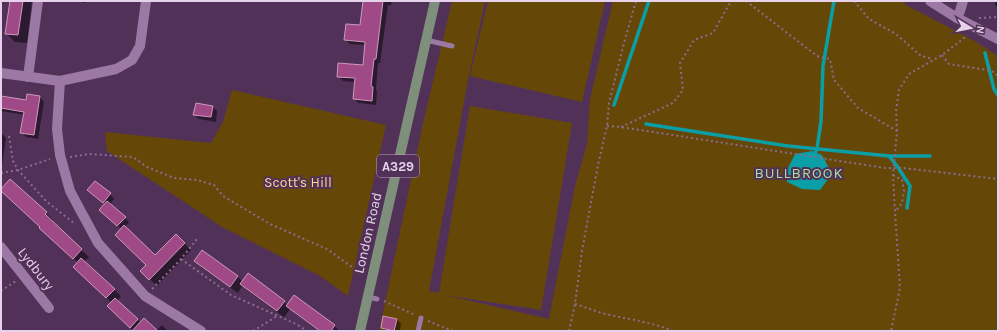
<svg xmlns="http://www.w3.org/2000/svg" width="999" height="332" font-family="Karla,sans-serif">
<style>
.green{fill:#654807}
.water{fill:#0a9fa6}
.shadow{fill:#0007}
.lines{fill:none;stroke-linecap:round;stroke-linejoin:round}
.stream{stroke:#0a9fa6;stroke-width:3.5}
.building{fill:#9f4a86;stroke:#cd99bb}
.path{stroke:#896d8f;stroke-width:2;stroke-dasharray:2 3;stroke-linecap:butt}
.service{stroke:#9c78a4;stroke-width:5}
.minor{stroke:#9c78a4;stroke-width:10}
.tertiary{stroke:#9c78a4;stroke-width:10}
.primary{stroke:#7e8f7b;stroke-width:10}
.labels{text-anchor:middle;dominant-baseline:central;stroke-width:4;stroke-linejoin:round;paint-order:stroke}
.shield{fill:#523159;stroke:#baa2be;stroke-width:1}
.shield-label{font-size:13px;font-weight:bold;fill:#e6d2ea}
.park-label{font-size:14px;fill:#fed590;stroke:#523159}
.street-label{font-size:14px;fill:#e6d2ea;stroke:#523159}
.neighbourhood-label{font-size:15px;letter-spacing:1px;fill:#a8db9d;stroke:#523159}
</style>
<rect width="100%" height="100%" fill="#523159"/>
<g class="green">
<polygon points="452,1 485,1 468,80 429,291 439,293 470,106 572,123 541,310 445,295 549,319 575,186 587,144 590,99 613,1 902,1 906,5 973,40 998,56 998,331 379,331 422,128"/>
<polygon points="488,1 605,1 582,102 470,76"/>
<polygon points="232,90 386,125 348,296 320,276 222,227 107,151 105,132 211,143 223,122"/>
</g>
<polygon class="water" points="812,151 822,155 832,174 820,190 802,189 787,182 787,170 795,154"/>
<g class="shadow">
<polygon points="11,1 32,1 27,43 15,42 6,33"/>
<polygon points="75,1 86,1 86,3"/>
<polygon points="366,1 392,1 391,5 388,5 380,63 378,63 376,90 377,92 376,105 359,103 354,99 356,82 343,81 338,76 363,66 365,45 350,44 345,39 361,26"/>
<polygon points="995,1 998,1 998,8 995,5"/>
<polygon points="1,97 26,101 40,97 44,102 38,139 26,137 22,132 25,115 1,111"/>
<polygon points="213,107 217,111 216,122 199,119 194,115"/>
<polygon points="1,133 6,138 1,172"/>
<polygon points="10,180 46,213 53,220 51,222 89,257 84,262 121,296 117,301 141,323 156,331 162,325 168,331 134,331 108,306 112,303 81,274 78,263 1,190"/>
<polygon points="93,194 110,194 114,199 110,204 129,222 125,227 155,257 176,235 191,250 157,286 141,271 147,265 122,229 105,215 105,204"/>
<polygon points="202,251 238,277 243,282 284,301 288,306 295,297 335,326 339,331 319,331 295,313 290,309 284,317 248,291 243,285 238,293 202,268 196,261"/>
<polygon points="397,319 401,324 400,331 385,331 382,328"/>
</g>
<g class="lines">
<g class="stream">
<polyline points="985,53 994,89 998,95"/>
<polyline points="614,105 649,1"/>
<polyline points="646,124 788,146 889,156 930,156"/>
<polyline points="815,153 817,149 821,121 823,66 834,1"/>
<polyline points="889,156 897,166 910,186 907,208"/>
</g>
</g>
<g class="building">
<polygon points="10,1 23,1 18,35 5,34"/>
<polygon points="363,1 383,1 376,59 374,59 371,86 373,87 372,101 353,99 355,78 337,77 338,63 363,65 365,42 344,40 346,24 360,25"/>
<polygon points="27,94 40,96 34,135 20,133 24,112 1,108 1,96 26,100"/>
<polygon points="196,103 213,106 211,117 193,115"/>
<polygon points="10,179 47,212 45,214 82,249 73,259 39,228 40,227 1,191 1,189"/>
<polygon points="95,181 111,193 103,203 87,190"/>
<polygon points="107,201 126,217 117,226 99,210"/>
<polygon points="124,225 155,255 176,234 185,243 149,280 140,271 146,265 115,235"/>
<polygon points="202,250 238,276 230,287 194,261"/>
<polygon points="81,258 115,289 106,298 73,267"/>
<polygon points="248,273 285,301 277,311 240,284"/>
<polygon points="294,295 335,325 331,331 320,331 286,306"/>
<polygon points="115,298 138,319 130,328 107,306"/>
<polygon points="383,316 397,319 394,331 381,328"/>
<polygon points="144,318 158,331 132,331"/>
</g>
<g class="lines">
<g class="path">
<polyline points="746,1 817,56 830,59 834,80 858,108 897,131 893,175 895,212 900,288 891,331"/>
<polyline points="854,1 869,19 896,34 921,56 933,59"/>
<polyline points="979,18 998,17"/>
<polyline points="942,55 949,64 987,70 994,72 998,76"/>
<polyline points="607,126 621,127 885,168 903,168 998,179"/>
<polyline points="621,127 673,103 683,90 680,63 694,40 713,33 731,1"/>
<polyline points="897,131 896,111 899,90 909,74 942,55 963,39 967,35"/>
<polyline points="9,136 13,161 18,170 46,201 75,224"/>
<polyline points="70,157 89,154 133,157 147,167 174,178 197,180 214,185 223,196 270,224 327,249 356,270 364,272"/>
<polyline points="1,173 18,170 50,159"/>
<polyline points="893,175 902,180 904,191 902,203 895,212"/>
<polyline points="181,259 231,295 296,324 307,331"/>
<polyline points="152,289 181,259 197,239"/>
<polyline points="1,291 16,281"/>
<polyline points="384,301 415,315"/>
<path d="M575,304C585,307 595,311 605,314C628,319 651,322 673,331"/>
<polyline points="428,321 453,331"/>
<polyline points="253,331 277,316"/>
<polyline points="569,331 575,304 582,251 598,165 607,126 609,103 624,43 636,1"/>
</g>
<g class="service">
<polyline points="426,40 452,46"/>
<polyline points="368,297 377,299"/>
<polyline points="418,331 421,318"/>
</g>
<g class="minor">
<polyline points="957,18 960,11 963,1"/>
<polyline points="1,73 60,81 116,69 132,60 140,46 146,1"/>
<polyline points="28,77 38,1"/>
<polyline points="60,81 57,129 60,155 70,191 98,243 145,296 201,331"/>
<polyline points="1,247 49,308"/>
</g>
<polyline class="tertiary" points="930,1 957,18 998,39"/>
<polyline class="primary" points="360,331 435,1"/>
</g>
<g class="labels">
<rect class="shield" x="377" y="155" width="42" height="22" rx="3"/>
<g class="shield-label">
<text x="398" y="166">A329</text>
</g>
<g class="park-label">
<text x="298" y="182">Scott's Hill</text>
</g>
<g class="street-label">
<text transform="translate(368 233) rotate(-77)">London Road</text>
<text transform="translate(36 269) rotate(52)">Lydbury</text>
</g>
<g class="neighbourhood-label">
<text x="799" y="173">BULLBROOK</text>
</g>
</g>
<rect width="999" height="332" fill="none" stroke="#e6d2ea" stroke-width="4"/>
<g transform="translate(971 28) rotate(100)" stroke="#523159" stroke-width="3" paint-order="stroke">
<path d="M0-3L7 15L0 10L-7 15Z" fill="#e6d2ea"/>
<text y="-6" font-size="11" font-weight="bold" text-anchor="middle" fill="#e6d2ea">N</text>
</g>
</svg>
